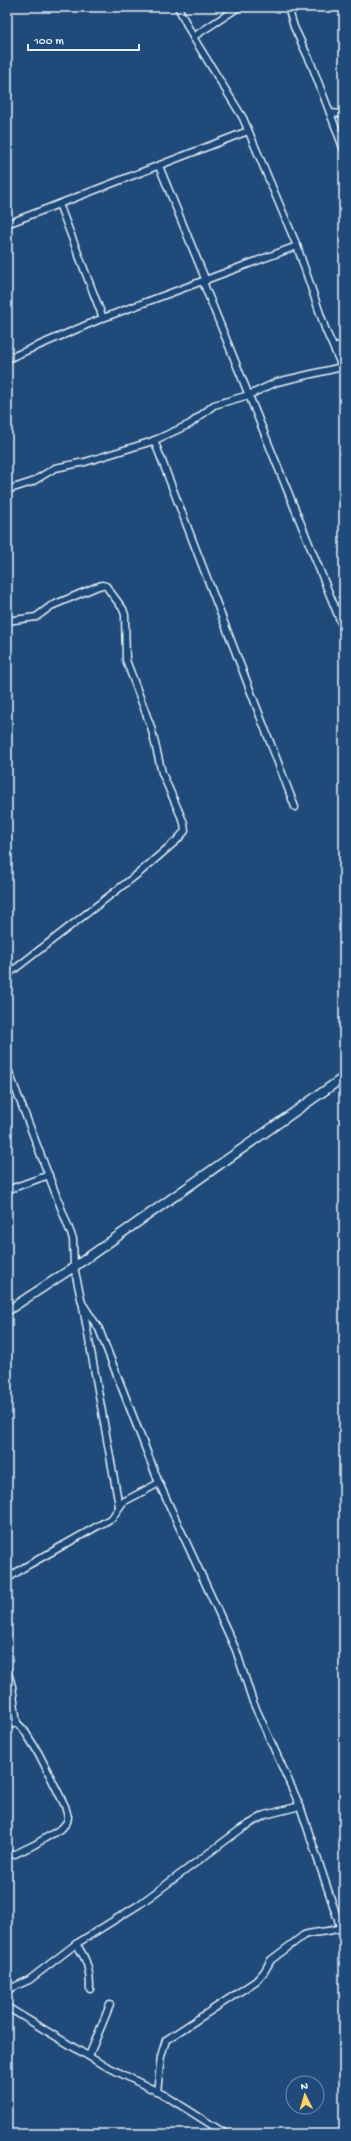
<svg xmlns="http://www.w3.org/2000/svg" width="351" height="2141" font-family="'Gochi Hand',sans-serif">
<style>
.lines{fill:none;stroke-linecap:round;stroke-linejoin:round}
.minor-casing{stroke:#e8f1f8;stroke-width:9}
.tertiary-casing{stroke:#e8f1f8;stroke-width:11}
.minor{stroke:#1f4a7a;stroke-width:6}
.tertiary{stroke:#1f4a7a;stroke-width:8}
</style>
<rect width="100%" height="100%" fill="#1f4a7a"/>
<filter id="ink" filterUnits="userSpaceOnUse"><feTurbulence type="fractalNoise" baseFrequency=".025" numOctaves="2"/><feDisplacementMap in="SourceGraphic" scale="8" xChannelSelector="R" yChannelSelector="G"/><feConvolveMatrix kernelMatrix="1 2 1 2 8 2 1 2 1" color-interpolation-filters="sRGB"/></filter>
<g filter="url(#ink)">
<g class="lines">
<g class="minor-casing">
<g id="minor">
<polyline points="178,7 193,37 243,118 297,246 326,331 344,371"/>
<polyline points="288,7 294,27 311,63 344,150"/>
<polyline points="193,37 239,7"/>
<polyline points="330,113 344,114"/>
<polyline points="159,166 206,281"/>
<polyline points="59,204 103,318"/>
<polyline points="7,224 248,131"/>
<polyline points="203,282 344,630"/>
<polyline points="335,348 344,343"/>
<polyline points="7,359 103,318 297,246"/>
<polyline points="154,440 295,807"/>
<polyline points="7,490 32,482 55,468 85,462 153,441 190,424 214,405 249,395 277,382 342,367"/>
<polyline points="7,621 36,617 51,606 96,587 102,585 106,586 123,609 125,615 126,660 151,727 162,773 184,823 185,831 177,840 139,873 7,975"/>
<polyline points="7,1067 73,1239 74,1267 82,1303 99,1329 159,1483 236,1650 253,1702 300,1806 344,1938"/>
<polyline points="7,1190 49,1175"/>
<polyline points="83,1307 119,1506"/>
<polyline points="7,1579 23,1568 112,1518 123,1502 159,1483"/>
<polyline points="7,1669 12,1686 17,1723 24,1730 39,1754 65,1806 68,1817 67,1822 62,1828 34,1845 15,1854 7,1855"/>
<polyline points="7,1726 17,1723"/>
<path d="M76,1944C87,1959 90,1970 90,1989"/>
<polyline points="7,1990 29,1980 76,1944 140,1904 241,1829 265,1815 300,1806"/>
<polyline points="7,2007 98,2062 166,2096 226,2134"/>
<polyline points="89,2056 110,2005"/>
<path d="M157,2092L161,2056L166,2040L256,1981L264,1972L271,1960L304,1935C315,1931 327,1933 339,1928L341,1932"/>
</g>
</g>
<g class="tertiary-casing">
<polyline id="tertiary" points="7,1311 74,1267 344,1077"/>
</g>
<use href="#minor" class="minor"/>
<use href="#tertiary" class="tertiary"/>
</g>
</g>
<rect width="351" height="2141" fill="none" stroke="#1f4a7a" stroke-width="24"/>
<rect x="12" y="12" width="327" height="2117" fill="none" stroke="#e8f1f8" stroke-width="1.5" filter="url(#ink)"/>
<g transform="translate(305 2095) rotate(355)"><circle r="19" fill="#1f4a7a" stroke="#6f8dac"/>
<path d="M0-3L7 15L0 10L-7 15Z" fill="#ffd166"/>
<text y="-6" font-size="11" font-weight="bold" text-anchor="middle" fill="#e8f1f8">N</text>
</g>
<path d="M28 44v6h111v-6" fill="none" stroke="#e8f1f8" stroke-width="2"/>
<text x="34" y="44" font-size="12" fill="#e8f1f8" stroke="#1f4a7a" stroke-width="3" paint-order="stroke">100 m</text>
</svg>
